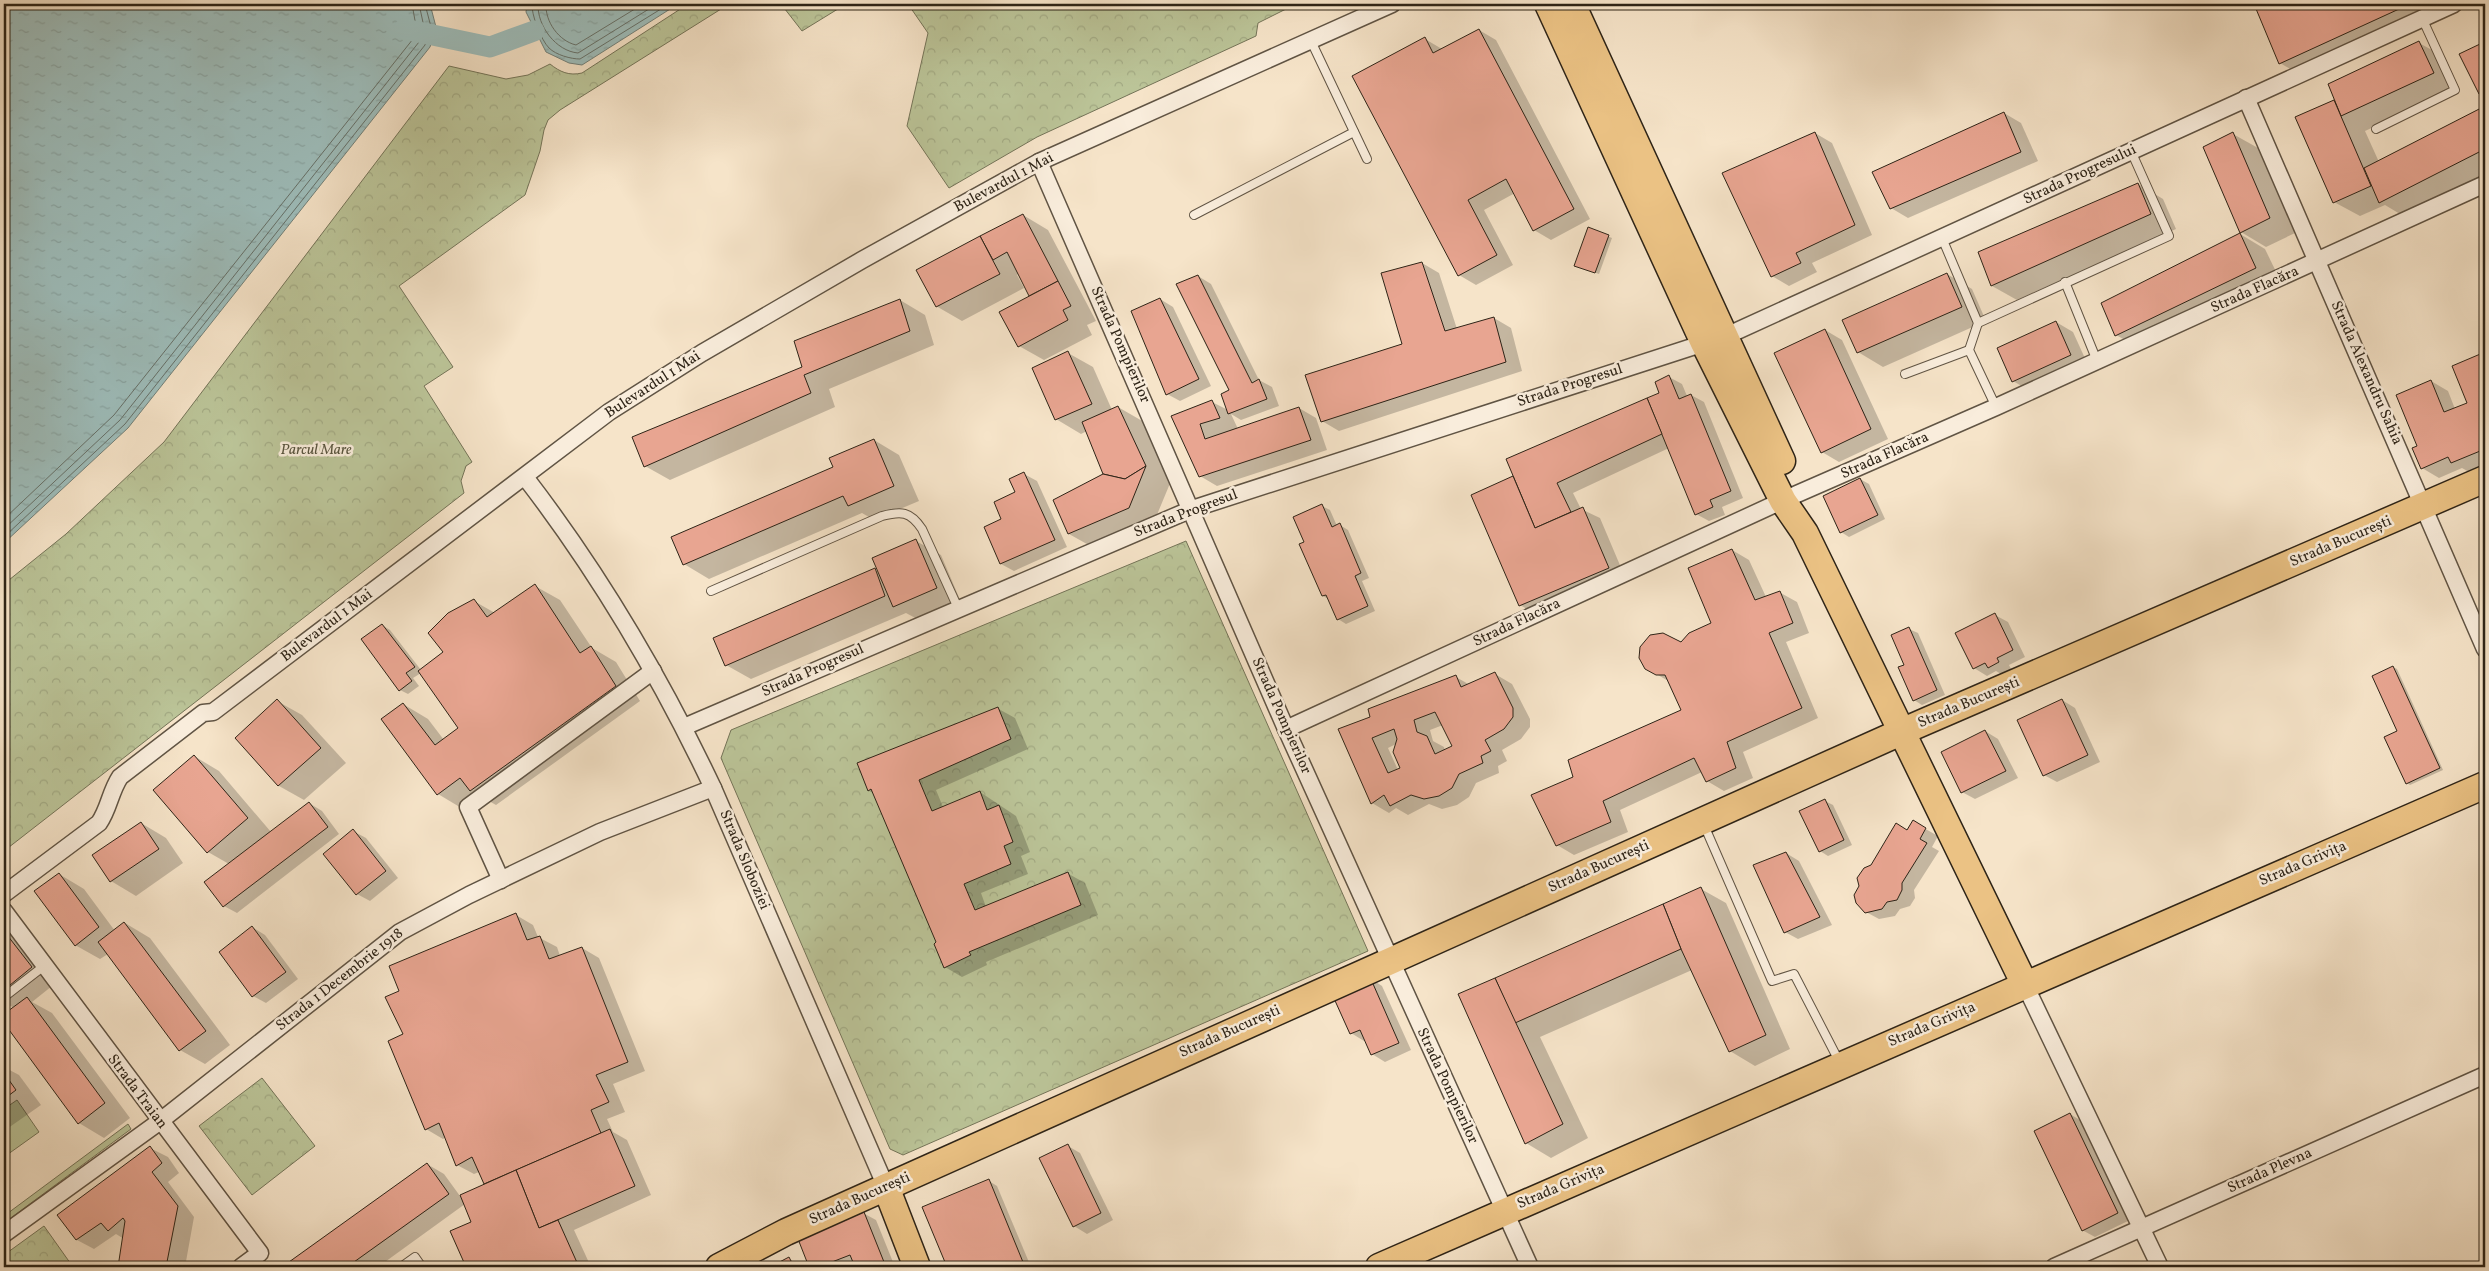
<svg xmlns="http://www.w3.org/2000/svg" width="2489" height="1271" font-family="Vollkorn,serif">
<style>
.grass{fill:#bbc498;stroke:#747458}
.forest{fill:url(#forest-crowns);stroke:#747458}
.water{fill:url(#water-ripples);stroke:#71807a}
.shadow{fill:#0003;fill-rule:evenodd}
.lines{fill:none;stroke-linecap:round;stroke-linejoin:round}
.shore{stroke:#66716a;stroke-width:1}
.canal{stroke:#9ebebc;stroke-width:21}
.building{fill:#e8a591;stroke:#2e2417;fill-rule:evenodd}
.lane-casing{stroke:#605444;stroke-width:10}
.street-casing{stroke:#605444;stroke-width:19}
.primary-casing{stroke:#2e2417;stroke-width:29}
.lane{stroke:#f9eddc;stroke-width:8}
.street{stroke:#f9eddc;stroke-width:16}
.primary{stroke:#ebc284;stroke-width:26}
.labels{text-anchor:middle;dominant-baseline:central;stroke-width:5;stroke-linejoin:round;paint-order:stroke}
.street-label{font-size:15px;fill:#2e2417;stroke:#f9eddc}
.park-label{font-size:15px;font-style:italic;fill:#58543e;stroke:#f9eddc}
</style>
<defs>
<pattern id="forest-crowns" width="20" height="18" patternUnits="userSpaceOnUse" patternTransform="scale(1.25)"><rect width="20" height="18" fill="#bbc498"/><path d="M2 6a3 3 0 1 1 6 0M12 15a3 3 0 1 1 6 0" fill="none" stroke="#a1a882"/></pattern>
<pattern id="water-ripples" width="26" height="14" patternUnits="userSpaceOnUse" patternTransform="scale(1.25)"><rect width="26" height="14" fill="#9ebebc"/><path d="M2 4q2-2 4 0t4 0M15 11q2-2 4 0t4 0" fill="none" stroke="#88a3a1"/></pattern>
</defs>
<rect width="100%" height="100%" fill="#f6e4c9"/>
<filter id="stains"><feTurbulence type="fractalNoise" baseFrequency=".004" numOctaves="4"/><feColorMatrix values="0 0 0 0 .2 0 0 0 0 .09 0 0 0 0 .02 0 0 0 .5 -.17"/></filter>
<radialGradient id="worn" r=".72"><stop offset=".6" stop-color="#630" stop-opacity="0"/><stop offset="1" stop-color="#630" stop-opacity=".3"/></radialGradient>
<g class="grass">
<polygon points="17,1100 39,1132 4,1157 4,1109"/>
<polygon points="128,1124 131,1129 4,1223 4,1216"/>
</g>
<g class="forest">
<path d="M688,4H729L560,110L548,120L544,130L540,151L525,195L399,286L453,367L424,386L472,462L466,466L461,481L464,493L4,851V584L66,534L164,442L449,66L506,79L528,75L550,64C560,72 569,76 582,73Z"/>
<polygon points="781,4 846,4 802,31"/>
<polygon points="908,4 1296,4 1258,23 1256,36 1037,137 949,188 907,126 928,33"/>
<polygon points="1186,541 1368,951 903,1155 890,1149 721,758 731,730"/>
<polygon points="262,1078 315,1146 252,1195 199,1126"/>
<polygon points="44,1226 73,1267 4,1267 4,1255"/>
</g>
<g class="water">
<polygon points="4,4 430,4 436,27 430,47 128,428 4,543"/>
<polygon points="527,4 678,4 582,65 569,63 546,52 526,12"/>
</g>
<g class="shadow">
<polygon points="2256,4 2445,4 2297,73 2280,63"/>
<polygon points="1479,30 1496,40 1590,219 1551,240 1534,230 1515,193 1484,210 1513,265 1476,285 1459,275 1425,39 1442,49"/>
<polygon points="2419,43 2445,57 2459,88 2365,131 2379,162 2485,108 2485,176 2405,217 2385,205 2360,216 2334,202 2297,117 2335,100"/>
<polygon points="2480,45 2485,48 2485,96 2480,93"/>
<polygon points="2004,113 2021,123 2038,161 1908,218 1891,208"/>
<polygon points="1815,133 1832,143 1872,235 1812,263 1817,272 1789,286 1772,276"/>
<polygon points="2233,134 2258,148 2295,233 2266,247 2241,232"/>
<polygon points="2138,184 2163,199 2176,229 2017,300 1992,286"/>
<polygon points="1023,215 1048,230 1096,321 1087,325 1092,335 1044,360 1019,346 1031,296 1019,273 1017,275 1024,288 962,321 936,306 918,270"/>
<polygon points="1589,229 1612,238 1599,274 1579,267"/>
<polygon points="2240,234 2265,249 2281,282 2141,349 2116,335"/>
<polygon points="1422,263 1439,273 1457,329 1494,318 1511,328 1522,371 1339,431 1322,421 1404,344"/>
<polygon points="1947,274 1972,289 1986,321 1883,367 1858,352"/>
<polygon points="1198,276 1211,284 1259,380 1272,387 1279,406 1241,420 1231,414 1238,429 1299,408 1316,418 1327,450 1217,486 1200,476 1173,417 1212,402 1228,410 1231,391"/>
<polygon points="1160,299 1173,307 1211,386 1180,401 1167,394"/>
<polygon points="900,300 925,315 934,345 829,389 835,407 670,480 645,466 804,368"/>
<polygon points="2056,322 2073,332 2088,365 2030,391 2013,381"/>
<polygon points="1825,330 1842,340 1888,439 1839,462 1822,452"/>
<polygon points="1068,353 1093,367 1112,410 1118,407 1144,422 1171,481 1154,522 1094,548 1069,534 1055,501 1105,474 1087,431 1081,434 1056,419"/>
<polygon points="2485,353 2485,465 2469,472 2462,468 2439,478 2422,468 2418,446 2431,381 2448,391 2455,409 2468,403 2453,367"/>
<polygon points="1669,377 1682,384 1687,396 1691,395 1704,402 1743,498 1722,507 1725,515 1709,521 1696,514 1669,448 1573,493 1581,509 1600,518 1625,577 1537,615 1520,605 1472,495 1515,477 1661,393"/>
<polygon points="874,440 899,455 919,501 874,520 862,513 709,579 684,564 835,468"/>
<polygon points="1024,474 1037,481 1067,547 1014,571 1001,564 985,528 1003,520"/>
<polygon points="1860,479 1869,484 1885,519 1849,537 1841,532"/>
<polygon points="1322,506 1330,510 1337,526 1340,525 1348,530 1369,578 1362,581 1375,611 1346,624 1338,619 1330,600 1323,596 1305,542"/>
<polygon points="916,541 941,555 961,602 919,620 906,613 751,679 726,665 875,570 879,572"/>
<polygon points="1732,550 1749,560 1766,597 1779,592 1797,602 1809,633 1786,642 1818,718 1743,752 1753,778 1724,791 1707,781 1702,772 1620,810 1628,832 1574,855 1557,845 1575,777 1682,711 1670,682 1646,668 1712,624"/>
<polygon points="535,586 560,600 592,648 616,662 640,701 496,805 480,796 463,809 438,794 383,719 403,704 428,719 444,740 460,728 421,673 413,678 419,686 408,694 400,690 382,625 390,630 421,670 445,653 474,601 495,613"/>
<polygon points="1995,615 2008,622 2025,657 2009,665 2011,669 2001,674 1996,671 1987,676 1974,668 1957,634"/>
<polygon points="1909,629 1918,633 1945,695 1922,705 1914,700 1906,665"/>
<polygon points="2393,667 2397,669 2443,770 2410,785 2407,783 2399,732"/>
<path d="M1495,674L1512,684L1530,719V727L1521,739L1502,750L1507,761L1498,766L1499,773L1476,783L1469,797L1457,805L1442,809L1429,804L1408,815L1396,808L1389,813L1372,803L1371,718L1456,677L1470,685ZM1443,725L1454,747L1445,751L1444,747L1433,741L1430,730ZM1396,744L1402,768L1398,770L1388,748Z"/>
<polygon points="2062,700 2075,708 2100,762 2057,782 2044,775"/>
<polygon points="277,701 302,715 346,763 304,800 279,786 236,738"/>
<polygon points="997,708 1015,718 1028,749 936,790 943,807 980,792 1016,816 1030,852 1021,856 1028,874 981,893 986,907 1067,873 1085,883 1098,915 986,962 987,965 962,977 945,967 938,943 875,794 869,791 859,764"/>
<polygon points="1985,731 1998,739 2018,778 1975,799 1962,792"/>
<polygon points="194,756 219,771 271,832 309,803 322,811 339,834 237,913 224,906 229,864 208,852 155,790"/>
<polygon points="1825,801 1833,805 1852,845 1828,856 1820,851"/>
<polygon points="1913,822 1938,836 1932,847 1939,851 1914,890 1915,898 1910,906 1900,909 1895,916 1879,919 1866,912 1871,866 1907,831"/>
<polygon points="141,823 166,838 183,863 136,896 111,881"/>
<polygon points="353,831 366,838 398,878 370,901 357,894"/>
<polygon points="1786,853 1799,861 1832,925 1798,939 1785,932"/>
<polygon points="59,874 84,889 115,931 125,923 150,938 230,1045 205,1064 180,1050 108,954 100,959 75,945"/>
<polygon points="1701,889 1726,903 1790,1049 1755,1066 1730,1051 1692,970 1540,1037 1588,1138 1551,1158 1526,1143 1459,995"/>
<polygon points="516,915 533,925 538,937 557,947 560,956 582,948 599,958 645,1071 613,1084 625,1112 607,1119 613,1132 627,1140 651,1195 574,1230 591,1267 467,1267 451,1232 472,1222 465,1204 378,1267 284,1267 427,1164 444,1174 460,1196 485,1185 479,1172 474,1174 457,1165 446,1137 443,1139 426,1129 404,1034 400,991"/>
<polygon points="4,925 18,933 57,982 32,1002 52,1013 130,1118 104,1138 79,1123 4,1020 4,1015 14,1008 4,1002"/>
<polygon points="252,927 265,935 298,979 266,1003 253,996"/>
<polygon points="1370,978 1382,986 1411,1050 1385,1062 1372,1054 1366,1040 1364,1041 1351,1033"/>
<polygon points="4,1067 19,1075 41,1105 4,1131"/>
<polygon points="2070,1114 2083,1122 2130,1220 2095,1237 2082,1230"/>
<polygon points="1068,1146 1080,1153 1113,1220 1087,1234 1074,1226"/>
<polygon points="150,1148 168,1157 179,1173 168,1182 194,1217 185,1267 120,1267 124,1239 116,1234 94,1249 77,1240 59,1215"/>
<polygon points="989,1181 997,1186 1031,1267 949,1267 924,1207"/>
<polygon points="863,1213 876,1220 895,1267 856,1267 855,1264 848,1267 811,1267 799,1239"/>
<polygon points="789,1259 803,1267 772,1267"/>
</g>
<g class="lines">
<g class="shore">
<path d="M532,4C531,14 541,40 549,48C556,55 571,59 580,59L669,4"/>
<path d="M538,4C537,26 556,51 578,53L657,4"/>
<path d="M546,4C545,22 559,41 576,45L643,4"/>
<polyline points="4,519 114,415 413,39 416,26 412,4"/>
<polyline points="4,529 120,420 419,42 424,27 419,4"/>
<polyline points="4,537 125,424 425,45 431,27 425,4"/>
</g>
<polyline class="canal" points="404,29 490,47 534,31"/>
</g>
<g class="building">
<polygon points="2254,4 2410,4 2279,64"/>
<polygon points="1479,29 1574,209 1533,231 1506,179 1468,200 1497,255 1458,276 1352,76 1425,37 1433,53"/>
<polygon points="2419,41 2434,73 2341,116 2328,84"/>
<polygon points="2480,44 2485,55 2485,91 2479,94 2459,54"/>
<polygon points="2334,100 2371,186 2333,203 2295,117"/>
<polygon points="2485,106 2485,149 2379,203 2364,168"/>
<polygon points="2004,112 2021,152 1890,209 1872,172"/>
<polygon points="1815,132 1855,225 1796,253 1801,263 1771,277 1722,173"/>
<polygon points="2233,132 2270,218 2240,233 2203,147"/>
<polygon points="2138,183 2151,214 1991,286 1978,252"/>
<polygon points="1023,214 1058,281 1029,296 1007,252 993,260 980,236"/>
<polygon points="1588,227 1609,235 1595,273 1574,266"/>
<polygon points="2240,233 2256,268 2115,336 2101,303"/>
<polygon points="980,236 1000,274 936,307 916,270"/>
<polygon points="1422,262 1445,331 1494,317 1506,362 1321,422 1305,375 1402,344 1381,273"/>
<polygon points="1947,273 1962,307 1857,353 1842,320"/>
<polygon points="1198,275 1252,383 1259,379 1267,399 1228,414 1221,394 1229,390 1176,284"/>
<polygon points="1058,281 1071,306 1063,310 1068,320 1018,347 999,312"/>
<polygon points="1160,298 1199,379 1166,395 1131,311"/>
<polygon points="900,299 910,331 804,375 811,393 644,467 632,437 802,367 794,341"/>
<polygon points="2056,321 2071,355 2012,382 1997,348"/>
<polygon points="1825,329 1871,429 1821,453 1774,353"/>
<polygon points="1068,351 1092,404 1055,420 1032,368"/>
<polygon points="2485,352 2485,449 2451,463 2448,457 2421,469 2412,448 2417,446 2396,395 2431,380 2444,412 2467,403 2452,366"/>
<polygon points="1669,375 1679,399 1691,394 1731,491 1710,500 1713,507 1695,515 1647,398 1659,393 1655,382"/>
<polygon points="1647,398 1662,434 1557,483 1571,512 1535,528 1506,459"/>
<polygon points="1212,400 1220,418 1200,424 1205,439 1299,407 1311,440 1199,477 1171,416"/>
<polygon points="1118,406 1146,466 1125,479 1103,474 1082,422"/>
<polygon points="874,439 894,486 848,506 843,496 683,565 671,537 833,467 829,458"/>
<polygon points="1146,466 1129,508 1068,534 1053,500 1103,474 1125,479"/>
<polygon points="1024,472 1055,540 1000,564 984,527 1001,519 994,502 1015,492 1009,479"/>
<polygon points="1513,476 1535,528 1583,507 1609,568 1519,606 1471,495"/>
<polygon points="1860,478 1878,515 1840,533 1823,496"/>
<polygon points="1322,504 1332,527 1340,523 1361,573 1355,576 1368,606 1337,620 1326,595 1322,596 1299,544 1304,542 1293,517"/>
<polygon points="916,539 937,588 893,607 872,558"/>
<polygon points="1732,549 1755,600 1780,591 1793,623 1769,633 1802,708 1727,742 1736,768 1706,782 1694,758 1603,801 1611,822 1556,846 1531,795 1573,777 1568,760 1681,710 1665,675 1656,675 1645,669 1639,658 1640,647 1650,635 1663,633 1681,642 1689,633 1711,623 1688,568"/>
<polygon points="875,568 885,596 725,666 713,638"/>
<polygon points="535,584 580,653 591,646 616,686 470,791 460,778 437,795 381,719 403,703 435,745 458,728 418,671 443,652 428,633 448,613 474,599 487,617"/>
<polygon points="1995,613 2013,650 1997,658 1999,662 1988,668 1985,663 1973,669 1955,633"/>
<polygon points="382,624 415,667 406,673 412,681 399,691 361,639"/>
<polygon points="1909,627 1937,690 1913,701 1898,667 1904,665 1891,635"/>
<polygon points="2393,666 2440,768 2406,784 2384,737 2397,731 2372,676"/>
<path d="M1495,672L1513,708V717L1504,729L1485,740L1491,751L1481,756L1483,763L1459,774L1452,788L1439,796L1424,799L1411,795L1390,806L1384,795L1371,804L1338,729L1370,717L1368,709L1456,675L1461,687ZM1435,712L1452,746L1435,754L1427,736L1417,732L1414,720ZM1394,729L1397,739L1393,752L1400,768L1388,773L1372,738Z"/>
<polygon points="277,699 321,748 278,786 235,738"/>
<polygon points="2062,699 2088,755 2043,776 2017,720"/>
<polygon points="998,707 1011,739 919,780 932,811 980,791 987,810 999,805 1013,842 1004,846 1011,864 964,884 975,910 1068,872 1081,905 969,952 971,955 944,968 934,944 936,942 871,789 868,791 857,763"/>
<polygon points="1985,730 2006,771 1961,793 1941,752"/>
<polygon points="194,755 248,818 207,853 153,790"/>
<polygon points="1825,799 1844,840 1819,852 1799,811"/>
<polygon points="309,802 328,827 223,907 204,882"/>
<polygon points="1913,820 1926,828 1920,839 1927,843 1902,883 1902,890 1897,900 1887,902 1882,909 1865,913 1856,903 1854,895 1859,886 1857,878 1864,868 1871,865 1896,823 1907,830"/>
<polygon points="141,822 159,849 110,882 92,855"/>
<polygon points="353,829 386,871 356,895 323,854"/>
<polygon points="1786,852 1820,917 1784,933 1753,865"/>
<polygon points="59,873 99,927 75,946 34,891"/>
<polygon points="1701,887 1766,1035 1729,1052 1681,949 1663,904"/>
<polygon points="1663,904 1681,949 1515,1023 1495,978"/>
<polygon points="516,913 527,940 540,936 549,959 582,947 628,1062 596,1075 609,1102 591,1110 601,1133 484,1184 472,1157 456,1166 439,1123 425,1130 388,1041 403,1034 385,997 399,991 389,966"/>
<polygon points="124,922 206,1031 179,1051 98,942"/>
<polygon points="252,926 286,972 252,997 219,952"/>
<polygon points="4,931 32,967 4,990"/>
<polygon points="1370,977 1399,1043 1371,1055 1360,1030 1350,1034 1332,994"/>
<polygon points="1495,978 1563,1124 1525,1144 1458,994"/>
<polygon points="27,997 105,1103 78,1124 4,1023 4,1014"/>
<polygon points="4,1073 16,1090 4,1099"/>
<polygon points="2070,1113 2118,1213 2082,1231 2034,1131"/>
<polygon points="610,1129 635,1186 539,1228 516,1170"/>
<polygon points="1068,1144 1101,1213 1073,1227 1039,1158"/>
<polygon points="150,1146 162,1163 152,1172 178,1206 166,1267 118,1267 125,1221 123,1218 108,1231 101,1223 76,1240 57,1215"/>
<polygon points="427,1163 449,1194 347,1267 282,1267"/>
<polygon points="516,1170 539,1228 558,1220 579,1267 466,1267 450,1231 471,1222 460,1195"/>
<polygon points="989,1179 1025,1267 947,1267 922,1207"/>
<polygon points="864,1212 886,1267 855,1267 850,1255 819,1267 809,1267 798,1239"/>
<polygon points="789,1257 794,1267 770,1267"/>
</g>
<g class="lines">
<g class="lane-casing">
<g id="lane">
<polyline points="511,4 512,5"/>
<polyline points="1311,41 1367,159"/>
<polyline points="2376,129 2455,90 2422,18"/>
<polyline points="1194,215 1354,132"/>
<polyline points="1942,238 1978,323 1969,350 1996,407"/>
<polyline points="2065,282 2097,361"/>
<polyline points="1978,323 2169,236 2131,151"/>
<polyline points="1905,374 1969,350"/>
<path d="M711,591L882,516C901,511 910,511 922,529L958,608"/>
<polyline points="1704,825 1772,981 1794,974 1840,1063"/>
<polyline points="4,997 44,966"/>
<polyline points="401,1267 415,1257 422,1267"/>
</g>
</g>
<g class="street-casing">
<g id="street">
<polyline points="2246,98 2485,649"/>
<polyline points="1039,162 1286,729 1530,1267"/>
<path d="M525,477C599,573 661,678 713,788L886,1187"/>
<polyline points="684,727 1192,509 1726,336 2454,4"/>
<polyline points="1286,729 1797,494 1996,407 2485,184"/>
<polyline points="501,880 468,807 653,671"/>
<path d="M4,894L99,823C109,809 110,792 120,777L203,713L213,712L609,412L702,353L862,260L1039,162L1392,4"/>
<polyline points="4,911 260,1253 241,1267"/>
<polyline points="2025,985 2160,1267"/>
<polyline points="4,1234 159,1122 400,932 469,895 600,832 713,788"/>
<polyline points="2054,1267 2485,1075"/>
</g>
</g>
<g class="primary-casing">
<g id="primary">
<polyline points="1548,4 1704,343 1783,501 1805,533 2025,985"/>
<polyline points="1572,4 1782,461"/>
<polyline points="886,1187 917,1267"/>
<polyline points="719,1267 786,1232 1901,732 2485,479"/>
<polyline points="1379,1267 2485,785"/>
</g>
</g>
<use href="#lane" class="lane"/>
<use href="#street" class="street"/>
<use href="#primary" class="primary"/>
</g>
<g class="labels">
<g class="street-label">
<text transform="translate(2080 175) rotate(-25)">Strada Progresului</text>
<text transform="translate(1004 183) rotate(-28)">Bulevardul 1 Mai</text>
<text transform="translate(2255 290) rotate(-24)">Strada Flacăra</text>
<text transform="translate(1120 345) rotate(66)">Strada Pompierilor</text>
<text transform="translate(2366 373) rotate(66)">Strada Alexandru Sahia</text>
<text transform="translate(653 385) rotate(-33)">Bulevardul 1 Mai</text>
<text transform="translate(1570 386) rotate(-18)">Strada Progresul</text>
<text transform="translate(1885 456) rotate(-24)">Strada Flacăra</text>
<text transform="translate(1186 514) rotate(-21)">Strada Progresul</text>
<text transform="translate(2341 542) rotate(-23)">Strada București</text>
<text transform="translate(1517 623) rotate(-25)">Strada Flacăra</text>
<text transform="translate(327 626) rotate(-37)">Bulevardul 1 Mai</text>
<text transform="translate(813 671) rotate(-24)">Strada Progresul</text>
<text transform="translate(1969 703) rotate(-23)">Strada București</text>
<text transform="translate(1281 716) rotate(66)">Strada Pompierilor</text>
<text transform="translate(744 860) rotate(67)">Strada Sloboziei</text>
<text transform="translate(2303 864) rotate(-23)">Strada Grivița</text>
<text transform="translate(1599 867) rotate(-24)">Strada București</text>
<text transform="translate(340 980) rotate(-38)">Strada 1 Decembrie 1918</text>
<text transform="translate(1932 1025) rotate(-23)">Strada Grivița</text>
<text transform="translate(1230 1032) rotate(-24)">Strada București</text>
<text transform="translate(1447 1086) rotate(65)">Strada Pompierilor</text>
<text transform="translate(137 1092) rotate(53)">Strada Traian</text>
<text transform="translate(2270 1171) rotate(-24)">Strada Plevna</text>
<text transform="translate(1561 1187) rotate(-23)">Strada Grivița</text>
<text transform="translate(860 1199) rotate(-24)">Strada București</text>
</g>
<g class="park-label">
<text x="316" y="450">Parcul Mare</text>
</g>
</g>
<rect width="2489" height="1271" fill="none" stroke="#f6e4c9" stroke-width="20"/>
<rect x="5" y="5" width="2479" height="1261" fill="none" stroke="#2e2417" stroke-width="2.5"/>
<rect x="10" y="10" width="2469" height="1251" fill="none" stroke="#2e2417"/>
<rect width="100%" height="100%" filter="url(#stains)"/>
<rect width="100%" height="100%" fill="url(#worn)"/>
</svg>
